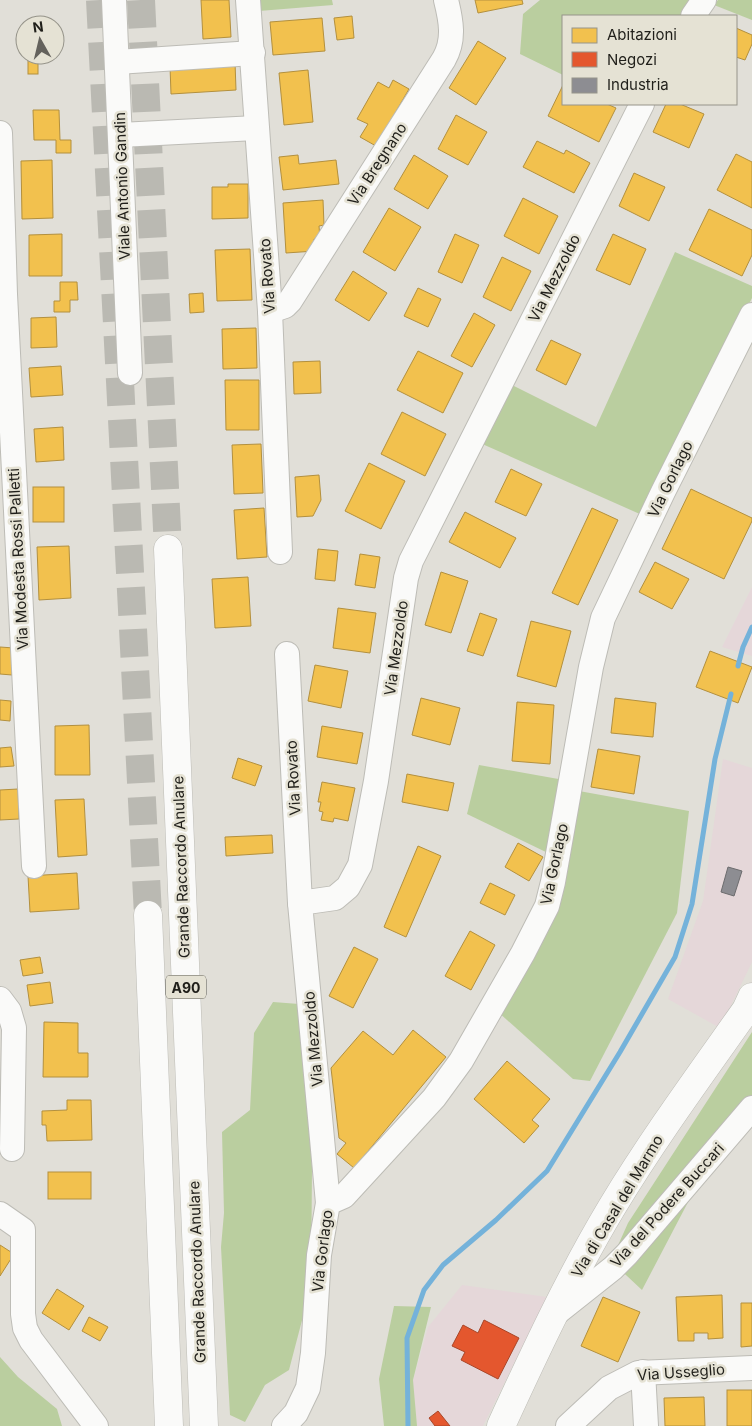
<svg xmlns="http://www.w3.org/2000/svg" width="752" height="1426" font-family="Inter,sans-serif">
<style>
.commercial{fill:#e5d7d9}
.green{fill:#bace9f}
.homes{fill:#f2c14e;stroke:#b3903e}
.shops{fill:#e4572e;stroke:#a94628}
.industry{fill:#8d8d92;stroke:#6c6c6e}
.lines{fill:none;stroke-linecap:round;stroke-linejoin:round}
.stream{stroke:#74b2da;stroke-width:5}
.highway-tunnel{stroke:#bab9b2;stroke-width:28;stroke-dasharray:28 14;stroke-linecap:butt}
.minor-casing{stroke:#bdbcb6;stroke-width:26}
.major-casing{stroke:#bdbcb6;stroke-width:29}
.highway-casing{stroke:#bdbcb6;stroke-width:29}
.minor{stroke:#fafaf9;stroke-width:24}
.major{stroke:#fafaf9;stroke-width:28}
.highway{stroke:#fafaf9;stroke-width:28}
.labels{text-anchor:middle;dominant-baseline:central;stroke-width:5;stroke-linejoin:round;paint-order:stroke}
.shield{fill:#e5e2d4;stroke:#5b5a52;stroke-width:1}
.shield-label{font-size:14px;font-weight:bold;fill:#201f1a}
.street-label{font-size:15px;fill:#201f1a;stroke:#e5e2d4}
</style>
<rect width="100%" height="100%" fill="#e1dfd8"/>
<g class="commercial">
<polygon points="752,587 752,656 722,647"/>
<polygon points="723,759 752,768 752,962 720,1028 668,999 703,901"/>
<polygon points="462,1285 547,1297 483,1426 417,1426 413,1381 428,1327"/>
</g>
<g class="green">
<polygon points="258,0 332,0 333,5 259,11"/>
<polygon points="540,0 694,0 685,16 563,16 563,75 520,54 523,14"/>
<polygon points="718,0 752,0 752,20 714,5"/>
<polygon points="675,252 752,286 752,298 642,515 480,443 510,384 596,427"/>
<polygon points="479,765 564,780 550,854 467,814"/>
<polygon points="579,791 689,811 677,913 590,1081 573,1079 497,1011"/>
<polygon points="273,1002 299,1004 312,1167 311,1286 289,1370 265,1385 245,1422 230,1415 221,1247 224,1213 222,1132 250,1110 254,1033"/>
<polygon points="752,1032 752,1102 697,1185 642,1290 611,1261 628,1223"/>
<polygon points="394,1306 431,1307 413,1380 417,1426 384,1426 379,1379"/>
<polygon points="0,1357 18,1377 57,1409 62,1426 0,1426"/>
</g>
<g class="homes">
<polygon points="201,0 229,0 231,37 203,39"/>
<polygon points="475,0 522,0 523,4 478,13"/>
<polygon points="352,16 354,38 337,40 334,18"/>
<polygon points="322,18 325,51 273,55 270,22"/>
<polygon points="736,28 752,35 752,44 745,60 736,57"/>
<polygon points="478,41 506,58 476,105 449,88"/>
<rect x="28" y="59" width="10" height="15"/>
<polygon points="235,62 236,90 171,94 170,66"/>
<polygon points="308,70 313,122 284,125 279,73"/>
<polygon points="393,80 409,89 376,146 360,137 368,124 357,119 378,82 389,88"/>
<polygon points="563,85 563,104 607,104 616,108 599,142 548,116"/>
<polygon points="666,104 680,104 704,114 689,148 653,132"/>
<polygon points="33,110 59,110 60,140 71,140 71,153 56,153 56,140 34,140"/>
<polygon points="456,115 487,132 468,165 438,149"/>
<polygon points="537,141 564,154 566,150 590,163 574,193 523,167"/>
<polygon points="736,154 752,162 752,208 717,190"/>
<polygon points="298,155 299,164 336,160 339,184 283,190 279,157"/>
<polygon points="414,155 448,176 428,209 394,189"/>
<polygon points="52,160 53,218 22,219 21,161"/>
<polygon points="634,173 665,187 649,221 619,206"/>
<polygon points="228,184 248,184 248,218 212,219 212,187 228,187"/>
<polygon points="523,198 558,216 539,254 504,236"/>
<polygon points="323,200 324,225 319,226 320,239 314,239 315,251 286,253 283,203"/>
<polygon points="389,208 421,227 395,271 363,252"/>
<polygon points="709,209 752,230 752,255 742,276 689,250"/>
<polygon points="62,234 62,276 29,276 29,235"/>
<polygon points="455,234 479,245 462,283 438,272"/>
<polygon points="613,234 646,249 630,285 596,270"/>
<polygon points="250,249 252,300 217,301 215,250"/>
<polygon points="502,257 531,271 511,311 483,297"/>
<polygon points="353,271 387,293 369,321 335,300"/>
<polygon points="60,282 77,282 78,300 70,300 70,312 54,312 54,301 60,301"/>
<polygon points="418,288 441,299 428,327 404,316"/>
<polygon points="203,293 204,312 190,313 189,294"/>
<polygon points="474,313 495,325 472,367 451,356"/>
<polygon points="56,317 57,347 31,348 31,318"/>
<polygon points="256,328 257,368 223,369 222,329"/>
<polygon points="551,340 581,354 566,385 536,370"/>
<polygon points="418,351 463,373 443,413 397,390"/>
<polygon points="320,361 321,393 294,394 293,362"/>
<polygon points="61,366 63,395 31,397 29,368"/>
<polygon points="225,380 259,380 259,430 226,430"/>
<polygon points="402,412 446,434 425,476 381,454"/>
<polygon points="63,427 64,460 36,462 34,429"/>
<polygon points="261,444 263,493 234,494 232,445"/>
<polygon points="369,463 405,481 381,529 345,511"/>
<polygon points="511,469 542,484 526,516 495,502"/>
<polygon points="319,475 321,500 313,516 297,517 295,477"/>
<rect x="33" y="487" width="31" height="35"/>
<polygon points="691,489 752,518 752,521 724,579 662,549"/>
<polygon points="264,508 267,557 237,559 234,510"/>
<polygon points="592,508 618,520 578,605 552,593"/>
<polygon points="465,512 516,538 500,568 449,542"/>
<polygon points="69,546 71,598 39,600 37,547"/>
<polygon points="318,549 338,551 335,581 315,579"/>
<polygon points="360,554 380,557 375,588 355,585"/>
<polygon points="655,562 689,579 672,609 639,592"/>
<polygon points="441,572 468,581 451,633 425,625"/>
<polygon points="248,577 251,626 215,628 212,579"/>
<polygon points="338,608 376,613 370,653 333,648"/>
<polygon points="480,613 497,619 483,656 467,651"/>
<polygon points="531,621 571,631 556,687 517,676"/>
<polygon points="0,647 14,648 12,675 0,674"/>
<polygon points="710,651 752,667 738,703 696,687"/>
<polygon points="315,665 348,671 341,708 308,701"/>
<polygon points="421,698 460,708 450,745 412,735"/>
<polygon points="615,698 656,703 653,737 611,733"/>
<polygon points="0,700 11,701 10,721 0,720"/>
<polygon points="517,702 554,705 550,764 512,761"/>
<polygon points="89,725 90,775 55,775 55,726"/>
<polygon points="322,726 363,733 357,764 317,757"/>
<polygon points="11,747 14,766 0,767 0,748"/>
<polygon points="598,749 640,756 634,794 591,787"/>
<polygon points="238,758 262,766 255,786 232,778"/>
<polygon points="407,774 454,783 448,811 402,802"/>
<polygon points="322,782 355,788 348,821 334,818 333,822 321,820 323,812 319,811 321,802 318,802"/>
<polygon points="18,789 19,819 0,820 0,790"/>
<polygon points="84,799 87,855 58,857 55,800"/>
<polygon points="272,835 273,853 226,856 225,837"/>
<polygon points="518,843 543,857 529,881 505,867"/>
<polygon points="418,846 441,856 406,937 384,927"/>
<polygon points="77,873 79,909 30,912 28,876"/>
<polygon points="490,883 515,895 505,915 480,903"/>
<polygon points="470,931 495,945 471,990 445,976"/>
<polygon points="354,947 378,959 353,1008 329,996"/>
<polygon points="40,957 43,973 23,976 20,960"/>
<polygon points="50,982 53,1003 30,1006 27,985"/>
<polygon points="44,1022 78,1023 78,1053 88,1053 88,1077 43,1077"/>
<polygon points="413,1030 446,1057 354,1168 337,1154 346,1143 339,1138 331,1068 363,1031 393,1055"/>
<polygon points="507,1061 550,1099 532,1120 539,1126 524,1143 474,1099"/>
<polygon points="67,1100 91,1100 92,1140 47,1141 46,1125 42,1125 42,1111 67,1110"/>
<rect x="48" y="1172" width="43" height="27"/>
<polygon points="0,1245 14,1254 0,1276"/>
<polygon points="57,1289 84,1306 69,1330 42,1313"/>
<polygon points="722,1295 723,1338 708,1339 708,1333 694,1333 694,1341 678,1341 676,1297"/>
<polygon points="603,1297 640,1312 618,1362 581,1346"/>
<polygon points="741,1303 752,1303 752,1346 741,1347"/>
<polygon points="89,1317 108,1327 100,1341 82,1331"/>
<rect x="727" y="1390" width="25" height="36"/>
<polygon points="704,1397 705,1426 665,1426 664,1398"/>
</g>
<g class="shops">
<polygon points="484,1320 519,1338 498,1379 461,1360 465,1352 452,1346 463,1325 478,1333"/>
<polygon points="438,1411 450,1426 435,1426 429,1418"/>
</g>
<polygon class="industry" points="728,867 742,871 734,896 721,892"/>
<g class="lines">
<g class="stream">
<polyline points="738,666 743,647 752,627"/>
<polyline points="408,1426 407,1338 424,1290 443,1265 496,1220 547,1171 620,1052 675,957 692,904 715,759 731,694"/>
</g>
<g class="highway-tunnel">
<polyline points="100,0 148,915"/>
<polyline points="141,0 168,549"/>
</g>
<g class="minor-casing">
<g id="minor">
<polyline points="114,0 130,373"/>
<polyline points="248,0 270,311 280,552"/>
<polyline points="693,16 704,0"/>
<polyline points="117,62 253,53"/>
<polyline points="0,133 5,294 34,866"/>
<polyline points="120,135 256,128"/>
<path d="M270,311L285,306L290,301L444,59C455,40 451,20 446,0"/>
<polyline points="287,654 300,903"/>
<polyline points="0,999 9,1011 14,1028 12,1149"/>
<polyline points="328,1203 300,903 335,898 348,887 360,865 376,781 406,578 411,561 642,104"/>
<polyline points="0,1214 23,1230 23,1314 25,1328 31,1340 96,1426"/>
<polyline points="555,1314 613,1268 627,1254 752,1108"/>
<polyline points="643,1372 646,1426"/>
<polyline points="284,1426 296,1413 308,1388 313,1353 319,1255 328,1203 344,1196 434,1098 461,1061 523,953 547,906 553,882 591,667 603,618 663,492 752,315"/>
<polyline points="568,1426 609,1388 638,1373 752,1368"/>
</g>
</g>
<g class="major-casing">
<path id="major" d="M501,1426C535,1352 570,1277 612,1207C653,1139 700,1075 746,1010L752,997"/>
</g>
<g class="highway-casing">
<g id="highway">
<polyline points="168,549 204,1426"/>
<polyline points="148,915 169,1426"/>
</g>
</g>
<use href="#minor" class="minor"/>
<use href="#major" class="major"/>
<use href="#highway" class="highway"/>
</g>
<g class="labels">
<rect class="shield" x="166" y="975.5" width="40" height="23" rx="4"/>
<g class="shield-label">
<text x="186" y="987">A90</text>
</g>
<g class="street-label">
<text transform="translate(377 164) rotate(-57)">Via Bregnano</text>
<text transform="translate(122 186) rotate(-92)">Viale Antonio Gandin</text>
<text transform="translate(267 276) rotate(-94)">Via Rovato</text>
<text transform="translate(554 278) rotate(-63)">Via Mezzoldo</text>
<text transform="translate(670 479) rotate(-64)">Via Gorlago</text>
<text transform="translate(18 559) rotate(-93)">Via Modesta Rossi Palletti</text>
<text transform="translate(396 648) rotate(-82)">Via Mezzoldo</text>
<text transform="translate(293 778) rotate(-93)">Via Rovato</text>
<text transform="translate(554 864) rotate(-78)">Via Gorlago</text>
<text transform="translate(181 867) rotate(-92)">Grande Raccordo Anulare</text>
<text transform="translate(313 1039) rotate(-95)">Via Mezzoldo</text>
<text transform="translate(667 1205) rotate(-48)">Via del Podere Buccari</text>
<text transform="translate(617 1206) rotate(-59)">Via di Casal del Marmo</text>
<text transform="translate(322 1251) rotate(-83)">Via Gorlago</text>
<text transform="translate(197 1272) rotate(-92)">Grande Raccordo Anulare</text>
<text transform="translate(681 1372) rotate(-4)">Via Usseglio</text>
</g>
</g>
<rect x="562" y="15" width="175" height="90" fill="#e5e2d4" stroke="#96948a"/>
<rect x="572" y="28" width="25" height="15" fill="#f2c14e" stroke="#96948a"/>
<text x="607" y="40" font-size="15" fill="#201f1a">Abitazioni</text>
<rect x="572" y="52" width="25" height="15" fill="#e4572e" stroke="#96948a"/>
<text x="607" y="65" font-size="15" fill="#201f1a">Negozi</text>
<rect x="572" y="78" width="25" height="15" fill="#8d8d92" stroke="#96948a"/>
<text x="607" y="90" font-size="15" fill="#201f1a">Industria</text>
<g transform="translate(40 40) rotate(352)"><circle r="24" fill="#e5e2d4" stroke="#96948a"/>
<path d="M0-4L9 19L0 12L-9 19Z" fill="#64625c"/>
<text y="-8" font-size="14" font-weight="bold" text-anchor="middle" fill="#201f1a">N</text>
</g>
</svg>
